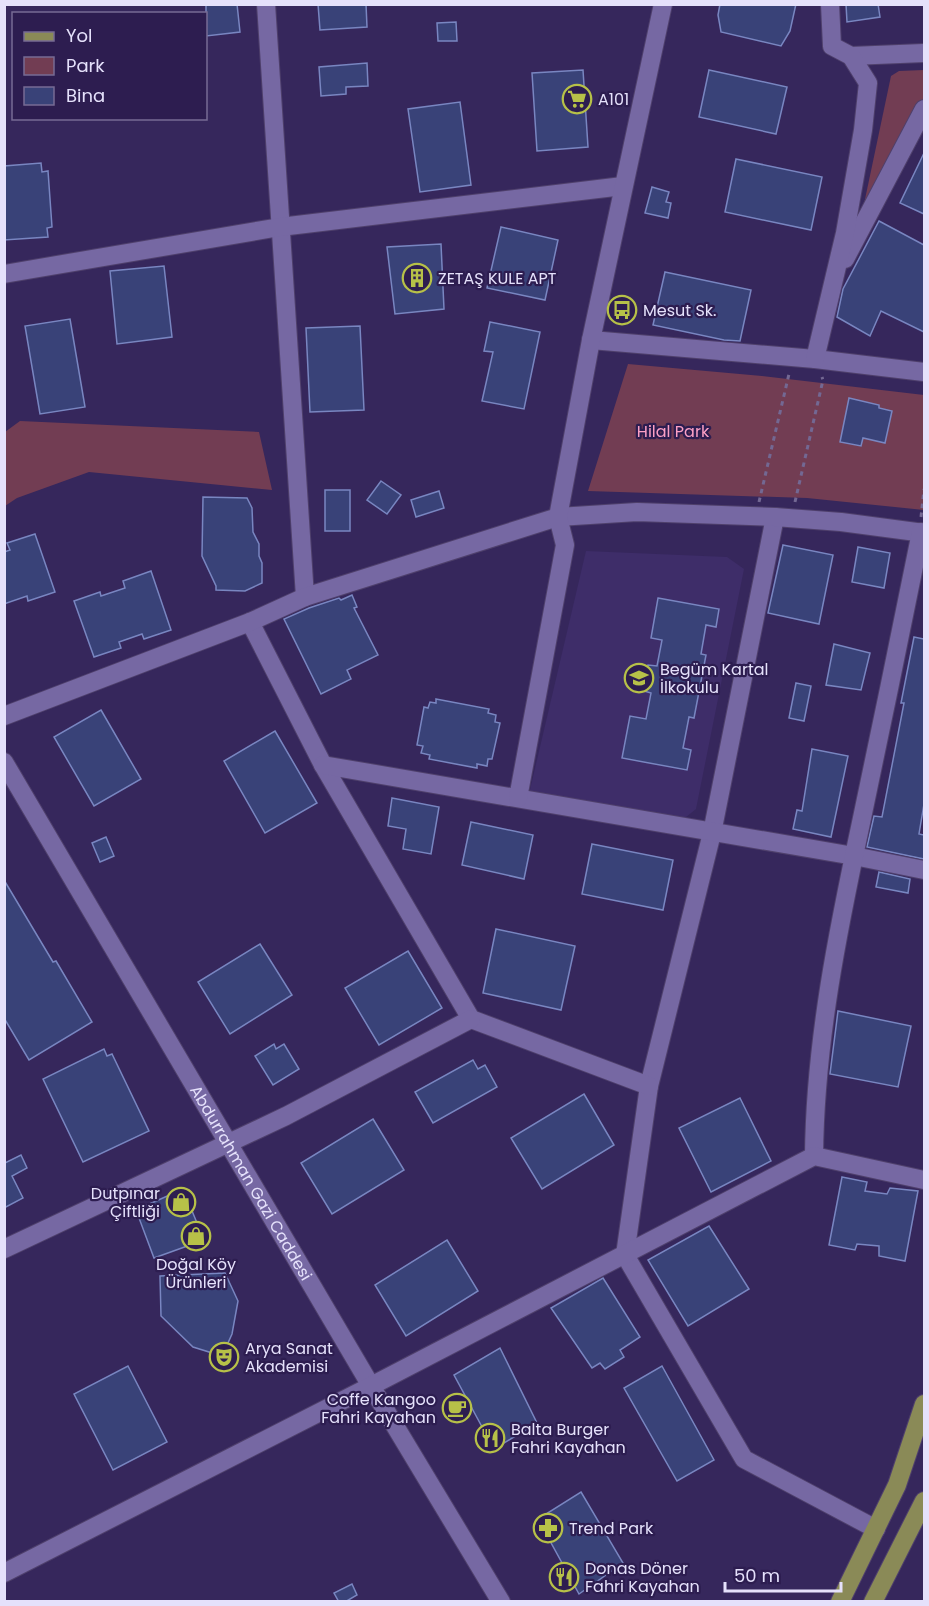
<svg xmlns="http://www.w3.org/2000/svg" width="929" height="1606" font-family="Poppins,sans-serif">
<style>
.built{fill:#3e2d69}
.green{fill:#723d53}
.building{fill:#394278;stroke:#7986c1;stroke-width:1.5}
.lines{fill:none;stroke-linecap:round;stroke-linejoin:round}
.minor-casing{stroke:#4f406c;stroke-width:20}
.major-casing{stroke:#4f406c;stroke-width:20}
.path{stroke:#736893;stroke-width:3;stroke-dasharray:4.5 4.5;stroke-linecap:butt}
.minor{stroke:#7668a3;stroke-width:18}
.major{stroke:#8a8a57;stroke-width:18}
.labels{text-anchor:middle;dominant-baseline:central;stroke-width:4.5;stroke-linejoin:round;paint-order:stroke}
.poi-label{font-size:16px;fill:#e5e1fb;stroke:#2d1d50;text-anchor:start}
.park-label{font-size:16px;fill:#fca0c5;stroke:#2d1d50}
.street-label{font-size:16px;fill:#e5e1fb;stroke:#2d1d50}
</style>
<rect width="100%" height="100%" fill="#36275c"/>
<polygon class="built" points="586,551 727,557 744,569 696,809 681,821 529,794"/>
<g class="green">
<polygon points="924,70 924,109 864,204 891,76 899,71"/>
<polygon points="628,364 762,376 924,395 924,510 807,498 588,491"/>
<polygon points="20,421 259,432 272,490 89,472 17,498 5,506 5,432"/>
</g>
<g class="building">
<polygon points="206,4 237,4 240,32 206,36"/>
<polygon points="318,4 366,4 367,27 320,30"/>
<polygon points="720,4 796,4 790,31 781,46 721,32 718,15"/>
<polygon points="846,4 878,4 880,17 847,22"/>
<polygon points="456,22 457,41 438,41 437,23"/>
<polygon points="367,63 368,86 346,87 346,94 321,96 319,67"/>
<polygon points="583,70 588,147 537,151 532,73"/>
<polygon points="709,70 787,87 776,134 699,117"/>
<polygon points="460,102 471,185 420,192 408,109"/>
<polygon points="924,153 924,214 900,203"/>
<polygon points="736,159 822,177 811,230 725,212"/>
<polygon points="41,163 42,172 48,171 52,227 47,228 48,237 4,240 4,166"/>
<polygon points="652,187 669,192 666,202 671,203 668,218 645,213"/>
<polygon points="879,221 924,245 924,332 881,311 870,336 837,317 843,289"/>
<polygon points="501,227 558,240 545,300 487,288"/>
<polygon points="441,244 444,309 395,314 387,247"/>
<polygon points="164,266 172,337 117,344 110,271"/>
<polygon points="665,272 751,290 740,341 724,340 653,325"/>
<polygon points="70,319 85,407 40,414 25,326"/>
<polygon points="490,322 540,332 524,409 482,401 493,352 484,351"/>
<polygon points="360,326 364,410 310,412 306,328"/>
<polygon points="849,398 879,405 879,408 892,411 885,443 863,438 861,446 840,442"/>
<polygon points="381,481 401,495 387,514 367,500"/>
<rect x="325" y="490" width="25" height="41"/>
<polygon points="439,491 444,508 416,517 411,500"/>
<polygon points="203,497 247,498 252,508 253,532 259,544 259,556 262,563 262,583 245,591 216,590 216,586 202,556"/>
<polygon points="35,534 55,592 28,601 27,596 4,604 4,552 10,550 7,543"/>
<polygon points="783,545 833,555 819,624 768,613"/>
<polygon points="858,547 890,553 884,588 852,582"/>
<polygon points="151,571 171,630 144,639 142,634 119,642 121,648 94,657 74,601 100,592 101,596 125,588 123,581"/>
<polygon points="352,595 357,607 354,608 378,655 347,670 351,679 321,694 284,619 309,608 339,598 341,600"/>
<polygon points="658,598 719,609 716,627 706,625 701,654 706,655 694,718 689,717 683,748 691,750 687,770 622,758 630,716 646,719 651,693 644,691 648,665 657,666 662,640 651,638"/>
<polygon points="914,637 924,639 924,804 919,834 924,835 924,859 867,847 874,816 882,817 904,703 901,703"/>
<polygon points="834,644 870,653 861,690 826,685"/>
<polygon points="796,683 811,686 804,721 789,718"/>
<polygon points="436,699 489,709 488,713 496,715 495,722 500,723 492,759 488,759 487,766 477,764 477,768 429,759 430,755 421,753 423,746 417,745 424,707 428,708 430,702 436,703"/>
<polygon points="101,710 141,779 94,806 54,737"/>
<polygon points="275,731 317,803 265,833 224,761"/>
<polygon points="812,749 848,756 831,837 793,829 797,810 802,811"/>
<polygon points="392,798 439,807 431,854 403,849 406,829 388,826"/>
<polygon points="471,822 533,835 524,879 462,865"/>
<polygon points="106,837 114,856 100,862 92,843"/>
<polygon points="592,844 673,860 663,910 582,894"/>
<polygon points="879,872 910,879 908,893 876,887"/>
<polygon points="4,880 53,962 56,961 92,1022 29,1060 4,1018"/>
<polygon points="496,929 575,946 561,1010 483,993"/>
<polygon points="260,944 292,995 230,1034 198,982"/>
<polygon points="408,951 442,1008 379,1045 345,988"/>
<polygon points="838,1011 911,1026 898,1087 830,1074"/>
<polygon points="274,1044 276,1049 284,1044 299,1069 273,1085 255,1056"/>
<polygon points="104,1049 107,1056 112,1054 149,1131 83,1162 43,1079"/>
<polygon points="473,1060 478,1069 485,1065 497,1087 433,1123 415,1092"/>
<polygon points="584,1094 614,1145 542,1189 511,1138"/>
<polygon points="740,1098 771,1161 711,1192 679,1128"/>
<polygon points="373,1119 404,1170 332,1214 301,1163"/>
<polygon points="21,1155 27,1168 12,1176 23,1198 4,1208 4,1161 5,1163"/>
<polygon points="842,1177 867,1182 865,1191 887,1194 890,1188 918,1191 905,1261 879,1256 879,1246 857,1244 855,1250 829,1245"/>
<polygon points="183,1189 204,1240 154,1258 136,1210"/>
<polygon points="709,1226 749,1289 688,1326 648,1260"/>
<polygon points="447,1240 478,1291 406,1336 375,1285"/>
<polygon points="225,1273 238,1301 232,1334 222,1356 193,1347 161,1316 160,1276"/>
<polygon points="603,1278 640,1337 620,1350 624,1357 605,1369 600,1363 592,1368 551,1308"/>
<polygon points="500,1348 537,1423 494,1449 454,1375"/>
<polygon points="128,1366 167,1442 113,1470 74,1394"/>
<polygon points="662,1366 714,1460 677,1481 624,1388"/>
<polygon points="581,1492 623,1563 579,1594 538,1519"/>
<polygon points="352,1584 357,1595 345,1602 339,1602 334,1593"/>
</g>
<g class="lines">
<g class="minor-casing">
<g id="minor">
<polyline points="266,4 305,597"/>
<polyline points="851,56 924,53"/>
<polyline points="845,259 924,109"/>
<polyline points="4,274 280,227 623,186"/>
<polyline points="591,340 815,359 924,372"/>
<polyline points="815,359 845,233 863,130 868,83 851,56 832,46 830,4"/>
<polyline points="775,517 712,833 649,1086 625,1255 744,1459 876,1529"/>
<polyline points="250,622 323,765 471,1019 649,1086"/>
<polyline points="4,716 250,622 305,597 558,517 637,512 775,517 841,522 924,533"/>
<path id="s1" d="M4,762L371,1386L501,1602"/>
<polyline points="323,765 854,856 924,870"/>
<polyline points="518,798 565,545 558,517 591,340 663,4"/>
<path d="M814,1156C815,1042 838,930 862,818C882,723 902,627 921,532"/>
<polyline points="4,1249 286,1116 471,1019"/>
<polyline points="4,1573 371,1386 814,1156 924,1180"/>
</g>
</g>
<g class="major-casing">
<g id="major">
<polyline points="840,1602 897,1485 924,1404"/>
<polyline points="873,1602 924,1501"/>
</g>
</g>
<g class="path">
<polyline points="759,502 789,374"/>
<polyline points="795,502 823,380 822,377"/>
<polyline points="921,517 924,489"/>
</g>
<use href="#minor" class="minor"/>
<use href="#major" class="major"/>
</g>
<defs>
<g id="supermarket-ring" transform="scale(1.5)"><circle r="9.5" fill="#2d1d50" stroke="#b7c148" stroke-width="1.5"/><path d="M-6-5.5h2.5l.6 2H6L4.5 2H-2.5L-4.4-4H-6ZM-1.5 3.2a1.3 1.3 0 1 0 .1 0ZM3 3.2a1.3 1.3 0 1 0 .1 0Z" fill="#b7c148"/></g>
<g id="building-ring" transform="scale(1.5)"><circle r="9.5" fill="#2d1d50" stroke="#b7c148" stroke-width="1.5"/><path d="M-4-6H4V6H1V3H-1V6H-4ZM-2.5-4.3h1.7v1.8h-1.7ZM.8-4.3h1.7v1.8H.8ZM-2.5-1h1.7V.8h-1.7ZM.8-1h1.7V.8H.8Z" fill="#b7c148"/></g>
<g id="bus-ring" transform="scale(1.5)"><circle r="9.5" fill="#2d1d50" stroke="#b7c148" stroke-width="1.5"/><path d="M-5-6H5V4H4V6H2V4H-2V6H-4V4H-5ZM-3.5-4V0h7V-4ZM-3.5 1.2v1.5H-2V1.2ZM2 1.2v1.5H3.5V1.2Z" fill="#b7c148"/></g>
<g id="school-ring" transform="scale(1.5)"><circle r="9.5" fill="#2d1d50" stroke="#b7c148" stroke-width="1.5"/><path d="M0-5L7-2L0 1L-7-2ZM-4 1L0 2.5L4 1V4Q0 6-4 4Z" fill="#b7c148"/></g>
<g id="shop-ring" transform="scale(1.5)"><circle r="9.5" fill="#2d1d50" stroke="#b7c148" stroke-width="1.5"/><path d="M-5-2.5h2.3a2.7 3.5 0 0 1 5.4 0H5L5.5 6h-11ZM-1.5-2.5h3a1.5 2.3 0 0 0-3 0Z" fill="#b7c148"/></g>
<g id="theatre-ring" transform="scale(1.5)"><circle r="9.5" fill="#2d1d50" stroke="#b7c148" stroke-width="1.5"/><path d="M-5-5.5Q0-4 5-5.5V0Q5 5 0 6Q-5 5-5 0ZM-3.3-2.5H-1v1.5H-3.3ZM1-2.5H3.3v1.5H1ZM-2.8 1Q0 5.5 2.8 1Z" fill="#b7c148"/></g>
<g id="cafe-ring" transform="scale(1.5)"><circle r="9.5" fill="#2d1d50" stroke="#b7c148" stroke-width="1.5"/><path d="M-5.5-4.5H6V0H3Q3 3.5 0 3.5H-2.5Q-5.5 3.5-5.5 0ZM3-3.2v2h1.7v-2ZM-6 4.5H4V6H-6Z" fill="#b7c148"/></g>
<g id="restaurant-ring" transform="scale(1.5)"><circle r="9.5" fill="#2d1d50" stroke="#b7c148" stroke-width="1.5"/><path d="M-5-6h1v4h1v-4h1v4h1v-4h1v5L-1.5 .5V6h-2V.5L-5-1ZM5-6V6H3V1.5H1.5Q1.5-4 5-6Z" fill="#b7c148"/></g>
<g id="pharmacy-ring" transform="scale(1.5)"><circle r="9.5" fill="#2d1d50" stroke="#b7c148" stroke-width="1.5"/><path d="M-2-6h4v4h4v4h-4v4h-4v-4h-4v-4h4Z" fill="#b7c148"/></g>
</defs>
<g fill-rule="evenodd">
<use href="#supermarket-ring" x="577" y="99"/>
<use href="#building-ring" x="417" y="278"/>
<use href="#bus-ring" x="622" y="310"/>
<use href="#school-ring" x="639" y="678"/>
<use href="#shop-ring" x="181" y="1202"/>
<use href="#shop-ring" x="196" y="1236"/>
<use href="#theatre-ring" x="224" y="1357"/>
<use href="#cafe-ring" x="457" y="1408"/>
<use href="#restaurant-ring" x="490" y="1438"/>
<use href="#pharmacy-ring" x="548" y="1528"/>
<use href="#restaurant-ring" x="564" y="1577"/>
</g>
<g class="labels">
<g class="poi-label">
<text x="598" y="99">A101</text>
<text x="438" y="278">ZETAŞ KULE APT</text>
<text x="643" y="310">Mesut Sk.</text>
<text x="660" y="669">Begüm Kartal<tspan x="660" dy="18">İlkokulu</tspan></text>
<text x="160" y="1193" text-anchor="end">Dutpınar<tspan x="160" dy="18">Çiftliği</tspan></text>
<text x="196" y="1264" text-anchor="middle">Doğal Köy<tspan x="196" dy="18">Ürünleri</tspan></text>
<text x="245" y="1348">Arya Sanat<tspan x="245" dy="18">Akademisi</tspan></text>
<text x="436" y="1399" text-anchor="end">Coffe Kangoo<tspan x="436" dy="18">Fahri Kayahan</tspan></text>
<text x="511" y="1429">Balta Burger<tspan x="511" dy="18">Fahri Kayahan</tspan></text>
<text x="569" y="1528">Trend Park</text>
<text x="585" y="1568">Donas Döner<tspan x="585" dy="18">Fahri Kayahan</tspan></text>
</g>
<g class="park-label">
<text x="673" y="431">Hilal Park</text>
</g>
<g class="street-label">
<text stroke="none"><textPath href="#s1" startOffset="488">Abdurrahman Gazi Caddesi</textPath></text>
</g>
</g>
<rect width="929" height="1606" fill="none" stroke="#e5e1fb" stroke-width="12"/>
<rect x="12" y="12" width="195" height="108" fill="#2d1d50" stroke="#776b94" stroke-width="1.5"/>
<rect x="24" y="32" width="30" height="9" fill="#8a8a57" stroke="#776b94" stroke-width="1.5"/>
<text x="66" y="42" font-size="18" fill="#e5e1fb">Yol</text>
<rect x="24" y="57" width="30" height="18" fill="#723d53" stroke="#776b94" stroke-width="1.5"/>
<text x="66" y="72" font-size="18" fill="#e5e1fb">Park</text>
<rect x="24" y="87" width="30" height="18" fill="#394278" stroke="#776b94" stroke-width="1.5"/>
<text x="66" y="102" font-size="18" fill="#e5e1fb">Bina</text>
<path d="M725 1582v9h116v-9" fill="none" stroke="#e5e1fb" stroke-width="3"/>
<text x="734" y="1582" font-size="18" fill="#e5e1fb" stroke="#2d1d50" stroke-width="4.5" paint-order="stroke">50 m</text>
</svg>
